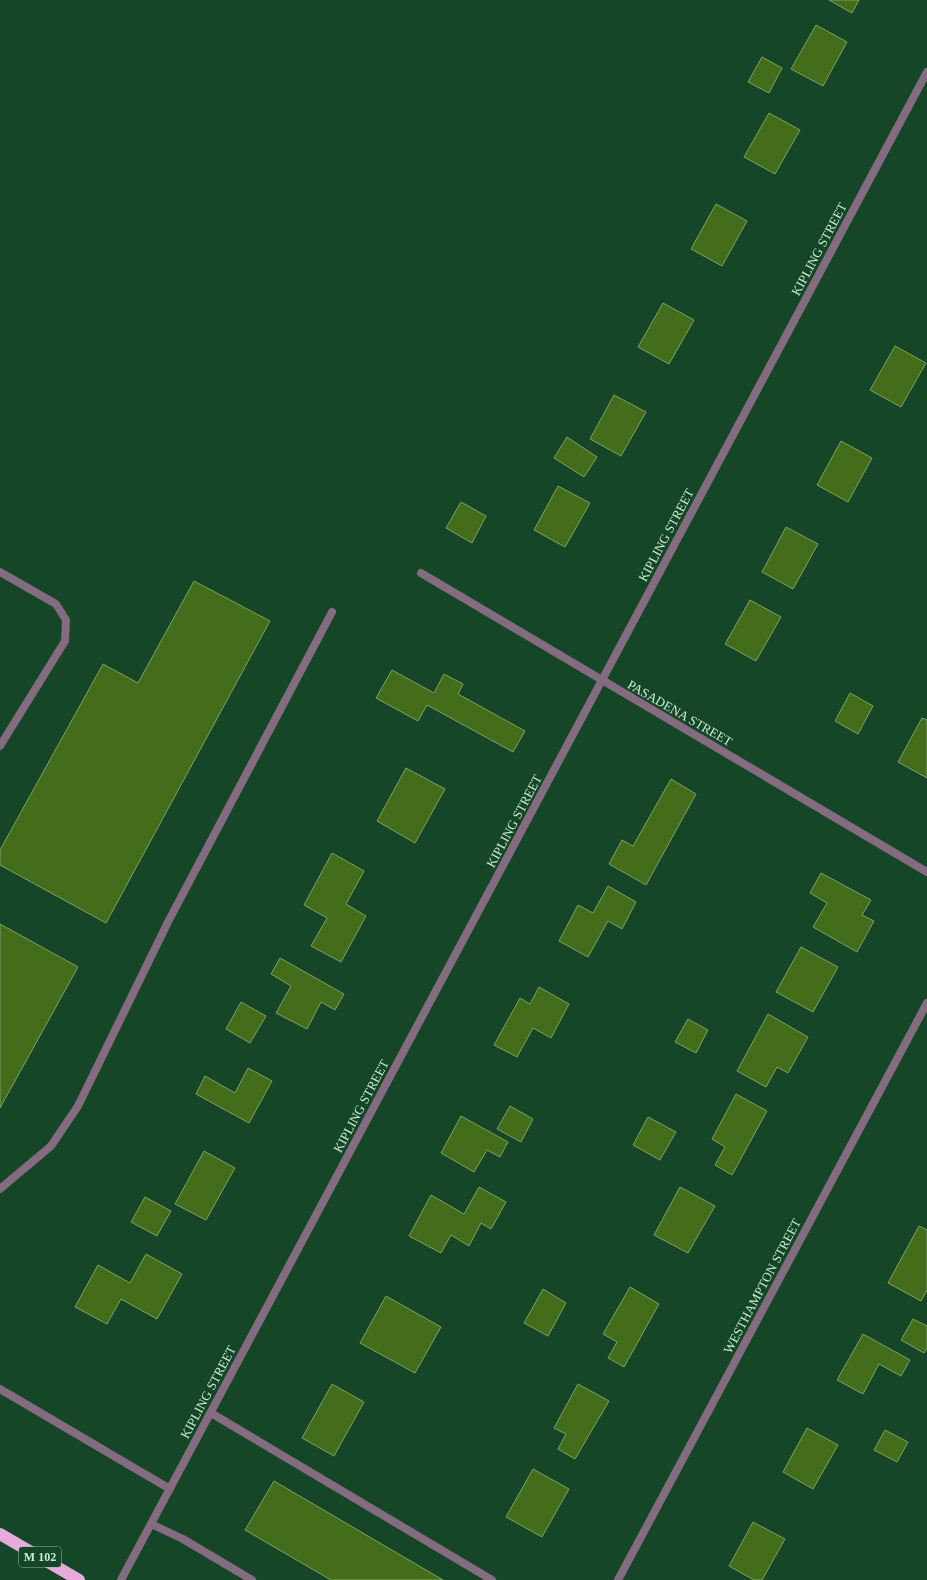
<svg xmlns="http://www.w3.org/2000/svg" width="927" height="1580" font-family="Georgia,serif">
<style>
.building{fill:#436d1a;stroke:#7fa265}
.lines{fill:none;stroke-linecap:round;stroke-linejoin:round}
.lane{stroke:#846b7f;stroke-width:8}
.street{stroke:#846b7f;stroke-width:8}
.highway{stroke:#e6abdc;stroke-width:12}
.labels{text-anchor:middle;dominant-baseline:central;stroke-width:3.5;stroke-linejoin:round;paint-order:stroke}
.shield{fill:#144627;stroke:#94ba9f;stroke-width:1}
.shield-label{font-size:12px;font-weight:bold;fill:#cbebd3}
.street-label{font-size:13px;fill:#cbebd3;stroke:#144627}
</style>
<rect width="100%" height="100%" fill="#144627"/>
<g class="building">
<polygon points="829,0 859,0 852,13"/>
<polygon points="816,25 847,42 823,86 791,69"/>
<polygon points="762,57 782,68 769,93 748,82"/>
<polygon points="769,113 800,130 775,174 744,157"/>
<polygon points="716,204 747,221 722,266 691,249"/>
<polygon points="663,303 694,320 669,364 638,347"/>
<polygon points="895,346 926,363 901,407 870,390"/>
<polygon points="614,395 646,412 621,456 590,439"/>
<polygon points="567,437 597,457 584,477 554,458"/>
<polygon points="841,441 872,458 848,502 817,485"/>
<polygon points="558,486 590,503 565,547 534,530"/>
<polygon points="461,502 486,516 472,543 446,528"/>
<polygon points="786,527 818,544 793,589 762,572"/>
<polygon points="194,581 270,621 106,923 0,865 0,850 103,664 138,683"/>
<polygon points="750,600 781,617 756,661 725,644"/>
<polygon points="392,670 434,693 444,674 463,684 458,694 525,731 513,752 427,705 418,721 376,698"/>
<polygon points="850,693 873,706 858,734 835,721"/>
<polygon points="922,718 927,720 927,778 898,762"/>
<polygon points="406,768 445,789 415,843 377,821"/>
<polygon points="671,779 696,794 646,885 609,864 622,840 633,846"/>
<polygon points="332,853 364,871 346,904 366,916 341,962 311,946 327,918 304,905"/>
<polygon points="821,873 871,900 862,915 874,921 857,952 813,927 827,903 810,893"/>
<polygon points="608,886 636,902 622,929 608,921 588,957 559,941 578,905 593,913"/>
<polygon points="0,924 78,967 0,1108"/>
<polygon points="801,947 838,967 813,1012 776,992"/>
<polygon points="280,958 344,994 335,1010 321,1002 307,1029 276,1013 291,986 271,974"/>
<polygon points="539,987 569,1004 551,1038 533,1028 517,1057 494,1045 520,998 530,1004"/>
<polygon points="241,1002 266,1016 250,1043 226,1029"/>
<polygon points="768,1014 808,1037 788,1073 777,1067 766,1087 737,1071"/>
<polygon points="688,1019 708,1030 696,1053 675,1042"/>
<polygon points="248,1068 272,1081 249,1123 196,1094 205,1076 235,1093"/>
<polygon points="736,1094 767,1111 732,1175 715,1165 725,1147 712,1139"/>
<polygon points="510,1106 533,1119 521,1142 497,1129"/>
<polygon points="461,1116 508,1142 500,1157 487,1150 474,1172 441,1153"/>
<polygon points="648,1117 676,1132 660,1160 633,1145"/>
<polygon points="204,1151 235,1168 206,1220 175,1204"/>
<polygon points="479,1187 506,1202 491,1229 481,1223 469,1246 451,1235 441,1253 409,1236 431,1195 464,1214"/>
<polygon points="680,1187 715,1206 688,1253 654,1235"/>
<polygon points="145,1197 171,1211 157,1236 131,1222"/>
<polygon points="919,1226 927,1230 927,1290 921,1301 888,1283"/>
<polygon points="146,1254 182,1274 157,1319 121,1299 107,1324 75,1307 98,1265 130,1283"/>
<polygon points="630,1287 659,1304 624,1367 608,1358 617,1342 603,1334"/>
<polygon points="543,1289 566,1303 548,1336 524,1323"/>
<polygon points="386,1296 441,1327 415,1373 360,1343"/>
<polygon points="913,1319 927,1326 927,1348 924,1353 901,1340"/>
<polygon points="863,1334 910,1360 901,1376 879,1364 863,1394 837,1380"/>
<polygon points="332,1384 364,1402 334,1456 302,1438"/>
<polygon points="578,1384 609,1401 575,1459 558,1449 566,1434 554,1428"/>
<polygon points="807,1428 838,1445 813,1489 783,1472"/>
<polygon points="885,1430 908,1442 897,1462 874,1450"/>
<polygon points="533,1469 569,1489 542,1537 506,1517"/>
<polygon points="274,1481 443,1580 331,1580 245,1530"/>
<polygon points="753,1522 785,1539 762,1580 754,1580 729,1566"/>
</g>
<g class="lines">
<g class="lane">
<polyline points="0,572 56,604 66,620 65,641 0,746"/>
<polyline points="0,1189 51,1146 78,1106 169,920 332,612"/>
<polyline points="0,1389 170,1489"/>
<polyline points="211,1413 492,1580"/>
<polyline points="151,1524 183,1539 252,1580"/>
</g>
<g class="street">
<polyline points="421,573 927,872"/>
<polyline points="121,1580 927,72"/>
<polyline points="618,1580 927,1003"/>
</g>
<polyline class="highway" points="0,1534 79,1580"/>
</g>
<g class="labels">
<rect class="shield" x="19" y="1547" width="42" height="20" rx="3"/>
<g class="shield-label">
<text x="40" y="1557">M 102</text>
</g>
<g class="street-label">
<text transform="translate(819 249) rotate(-62)">KIPLING STREET</text>
<text transform="translate(666 535) rotate(-62)">KIPLING STREET</text>
<text transform="translate(680 713) rotate(30)">PASADENA STREET</text>
<text transform="translate(514 821) rotate(-62)">KIPLING STREET</text>
<text transform="translate(361 1106) rotate(-62)">KIPLING STREET</text>
<text transform="translate(762 1286) rotate(-62)">WESTHAMPTON STREET</text>
<text transform="translate(208 1392) rotate(-62)">KIPLING STREET</text>
</g>
</g>
</svg>
